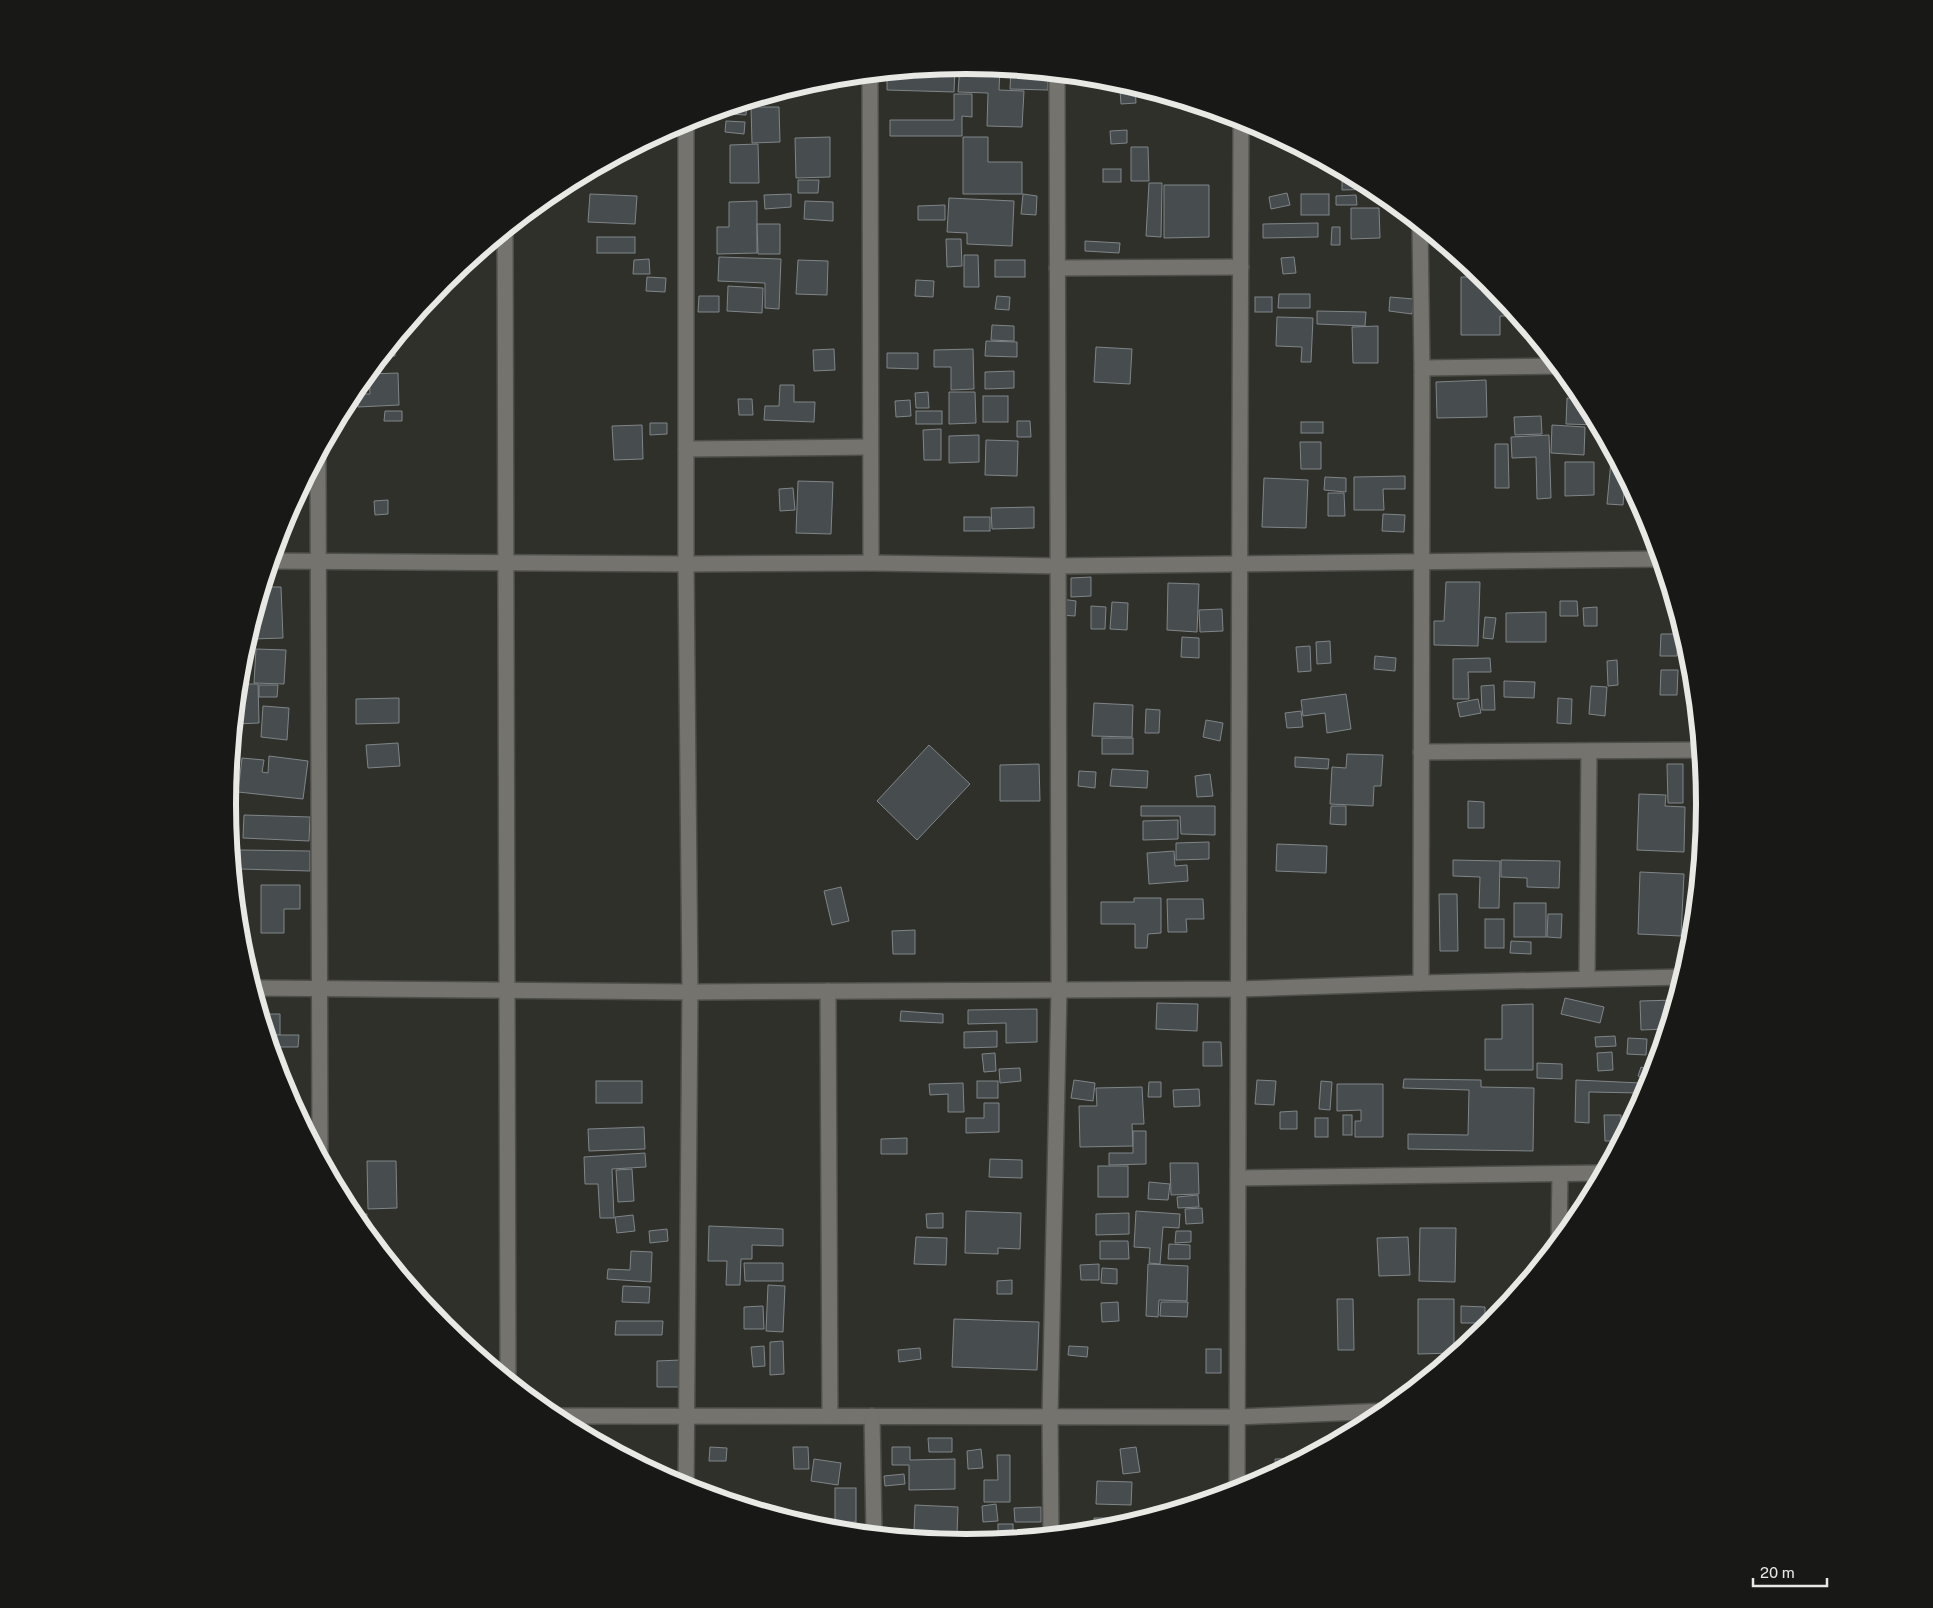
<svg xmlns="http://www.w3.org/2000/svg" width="1933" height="1608" font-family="'Public Sans',sans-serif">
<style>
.building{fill:#474c4f;stroke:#7f8588}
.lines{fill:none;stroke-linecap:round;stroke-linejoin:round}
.street-casing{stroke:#4e4e4a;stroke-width:18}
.street{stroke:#74736e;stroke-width:15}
.rim{fill:none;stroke:#e8e8e5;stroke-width:6}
</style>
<rect width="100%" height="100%" fill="#30302b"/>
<g class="building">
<polygon points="967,65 1000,68 999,90 1024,91 1022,127 987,126 988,93 958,92 960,66"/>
<polygon points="955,66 954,92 887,90 887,73"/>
<polygon points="1011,69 1048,73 1048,90 1010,89"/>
<polygon points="1135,88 1136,103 1121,104 1120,90"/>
<polygon points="954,94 972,94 972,117 962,116 962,136 890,136 890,120 954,120"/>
<polygon points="747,102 746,115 714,113 714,112"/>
<polygon points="751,107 779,107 780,142 752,143"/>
<polygon points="726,121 745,122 744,134 725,132"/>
<polygon points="1127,130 1127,143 1111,144 1110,131"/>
<polygon points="830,137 830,177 796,178 795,138"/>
<polygon points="963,137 988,137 988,162 1022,162 1022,194 963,194"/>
<polygon points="758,144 759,183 730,183 730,145"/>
<polygon points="1131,147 1148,147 1149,181 1131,181"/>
<rect x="1103" y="169" width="18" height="13"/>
<polygon points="1342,171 1377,189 1342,190"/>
<polygon points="798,180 819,180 818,193 798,193"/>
<polygon points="1149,183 1162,183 1161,237 1146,236"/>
<polygon points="1164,185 1209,185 1209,237 1164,238"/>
<polygon points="1287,193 1290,205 1271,209 1269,197"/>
<polygon points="590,194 637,196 635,224 588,222"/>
<polygon points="791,194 791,207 765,209 764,195"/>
<polygon points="1023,194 1037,196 1036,215 1021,214"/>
<rect x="1301" y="194" width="28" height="21"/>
<polygon points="1356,195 1357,205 1336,205 1336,196"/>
<polygon points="949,198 1014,201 1012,246 967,244 967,233 947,232"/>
<polygon points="757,201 757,253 717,254 717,227 729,227 729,202"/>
<polygon points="805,201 833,202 833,221 804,219"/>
<polygon points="945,205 945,220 918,220 918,206"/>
<polygon points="1351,208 1379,208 1380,238 1351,239"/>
<polygon points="1318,223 1318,237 1263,238 1263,224"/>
<polygon points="757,224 780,224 780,254 758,254"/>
<polygon points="1332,227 1340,227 1340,245 1331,245"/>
<rect x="597" y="237" width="38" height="16"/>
<polygon points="946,239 961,239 962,266 947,267"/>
<polygon points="1085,241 1120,243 1119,253 1085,251"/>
<polygon points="964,255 978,255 979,287 964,287"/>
<polygon points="719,257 781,259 779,309 765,308 765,283 718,281"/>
<polygon points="1294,257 1296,273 1283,274 1281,258"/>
<polygon points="649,259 650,274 633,274 634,260"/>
<polygon points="798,260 828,261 827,295 796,294"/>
<rect x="995" y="260" width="30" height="17"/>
<polygon points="647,277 666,278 665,292 646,291"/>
<polygon points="1461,277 1484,277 1517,316 1500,316 1500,335 1461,335"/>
<polygon points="916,280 934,281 933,297 915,296"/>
<polygon points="728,286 763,288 762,313 727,311"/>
<polygon points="1279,294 1310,294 1310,308 1278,308"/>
<polygon points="699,296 719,296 719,312 698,312"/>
<polygon points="997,296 1010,297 1009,310 995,309"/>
<rect x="1255" y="297" width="17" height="15"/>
<polygon points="1390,297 1414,299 1412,314 1389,311"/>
<polygon points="1317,311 1366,312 1365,326 1317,324"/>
<polygon points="1277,317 1313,318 1311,362 1301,362 1302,347 1276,346"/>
<polygon points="992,325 1014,326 1014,341 991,340"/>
<polygon points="1378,326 1378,363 1353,363 1352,327"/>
<polygon points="395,341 395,356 383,356"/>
<polygon points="986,341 1017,342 1017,357 985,356"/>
<polygon points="1096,347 1132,349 1130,384 1094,382"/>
<polygon points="834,349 835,370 814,371 813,350"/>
<polygon points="973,349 974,389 951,390 951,367 934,367 934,350"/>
<polygon points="887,353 918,353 918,369 887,368"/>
<polygon points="1014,371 1014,388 985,389 985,372"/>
<polygon points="398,373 399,405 358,407 358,394 370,394 369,374"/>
<polygon points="1486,380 1487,417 1437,418 1436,382"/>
<polygon points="780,385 794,385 794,402 815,402 814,422 764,420 765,406 779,406"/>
<polygon points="928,392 929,408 916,408 915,393"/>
<polygon points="949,392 975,392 976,423 949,424"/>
<rect x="983" y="396" width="25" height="26"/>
<polygon points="1567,398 1584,399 1597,425 1566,424"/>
<polygon points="738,399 752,399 753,415 739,415"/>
<polygon points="910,400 911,416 896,417 895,401"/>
<polygon points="385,411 402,411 402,421 384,421"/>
<rect x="916" y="411" width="26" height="13"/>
<polygon points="1541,416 1542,434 1515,435 1514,417"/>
<polygon points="1017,421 1030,421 1031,437 1017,437"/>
<rect x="1301" y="422" width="22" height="11"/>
<polygon points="650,423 667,423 667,434 650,435"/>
<polygon points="642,425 643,459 614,460 612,426"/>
<polygon points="1552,425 1585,427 1584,455 1551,453"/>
<polygon points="941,429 941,460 924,460 923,430"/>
<polygon points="979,435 979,462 949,463 949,436"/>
<polygon points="1549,435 1551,498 1537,499 1536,457 1512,458 1511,437"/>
<polygon points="986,440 1018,441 1017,476 985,475"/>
<polygon points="1300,442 1321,442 1321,469 1301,469"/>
<polygon points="1495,444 1508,444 1509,488 1495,488"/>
<polygon points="1611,461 1617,461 1625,476 1623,505 1607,504"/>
<polygon points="1565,462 1594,462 1594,495 1565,496"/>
<polygon points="1405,476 1405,489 1383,489 1384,510 1354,510 1354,477"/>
<polygon points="1325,477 1346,478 1346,492 1324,490"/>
<polygon points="1264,478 1308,480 1306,528 1262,527"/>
<polygon points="798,481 833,482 831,534 796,533"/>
<polygon points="793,488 795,510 780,511 779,489"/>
<polygon points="1328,493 1344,493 1345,516 1328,516"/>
<polygon points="388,500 388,514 375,515 374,501"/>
<polygon points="1034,507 1034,528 992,529 991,508"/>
<polygon points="1383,514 1405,515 1404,532 1382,531"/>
<rect x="964" y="517" width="26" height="14"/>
<polygon points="1091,577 1091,596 1071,597 1071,578"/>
<polygon points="1446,582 1480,582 1478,646 1434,645 1434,621 1444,621"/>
<polygon points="1168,583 1199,584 1197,632 1167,630"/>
<polygon points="264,587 281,587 283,638 253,639 253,623"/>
<polygon points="1061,599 1076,601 1075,616 1060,615"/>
<polygon points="1560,601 1577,601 1578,616 1560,616"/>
<polygon points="1112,602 1128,603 1127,630 1110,629"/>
<polygon points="1091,606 1106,607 1105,629 1091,629"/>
<polygon points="1597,607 1597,626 1584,626 1583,608"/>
<polygon points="1222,609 1223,631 1200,632 1199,610"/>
<polygon points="1546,612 1546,642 1506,642 1506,613"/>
<polygon points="1485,617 1496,618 1493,639 1483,638"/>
<polygon points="1661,634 1678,634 1677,656 1660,656"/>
<polygon points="1182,637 1199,638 1199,658 1181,657"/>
<polygon points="1330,641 1331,663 1317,664 1316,642"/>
<polygon points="1310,646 1311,671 1298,672 1296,647"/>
<polygon points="256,649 286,650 284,684 254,683"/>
<polygon points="1375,656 1396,658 1395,671 1374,669"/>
<polygon points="1490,658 1491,672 1468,672 1469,699 1453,699 1453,659"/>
<polygon points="1617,660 1618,685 1608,686 1607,661"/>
<polygon points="1661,670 1678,670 1677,695 1660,695"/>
<polygon points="1504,681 1535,682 1534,698 1504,697"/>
<polygon points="239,684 258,684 259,723 235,724"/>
<polygon points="259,685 278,685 277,697 259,697"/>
<polygon points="1494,685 1495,710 1482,710 1481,686"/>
<polygon points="1591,686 1607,687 1605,716 1589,714"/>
<polygon points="1346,694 1351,729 1327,733 1325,713 1303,716 1301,700"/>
<polygon points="399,698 399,723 356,724 356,699"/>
<polygon points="1558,698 1572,699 1571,724 1557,723"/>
<polygon points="1478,699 1481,713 1460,717 1457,703"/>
<polygon points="1094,703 1133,705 1132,737 1092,736"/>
<polygon points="263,706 289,708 287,740 261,737"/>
<polygon points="1146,709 1160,710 1159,733 1145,733"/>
<polygon points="1301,711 1303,727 1287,728 1285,713"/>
<polygon points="1206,720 1223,723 1220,741 1203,737"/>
<rect x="1102" y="738" width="31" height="16"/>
<polygon points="398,743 400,766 368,768 366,745"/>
<polygon points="929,745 970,784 917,840 877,801"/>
<polygon points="1347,754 1383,755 1381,786 1374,786 1373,806 1330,804 1332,767 1346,768"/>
<polygon points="269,756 308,761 303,799 238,792 242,758 264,760 262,772 268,773"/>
<polygon points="1295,757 1329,759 1328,769 1295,767"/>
<polygon points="1039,764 1040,801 1000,801 1000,765"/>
<polygon points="1667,764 1683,764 1683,803 1668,803"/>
<polygon points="1112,769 1148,771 1147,788 1110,786"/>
<polygon points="1079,771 1096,772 1095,788 1078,786"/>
<polygon points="1210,774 1213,796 1197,797 1195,776"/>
<polygon points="1639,794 1666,795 1665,806 1685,807 1684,852 1637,850"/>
<polygon points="1468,801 1484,802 1484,828 1468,828"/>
<polygon points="1141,806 1215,806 1215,835 1181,834 1180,816 1141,816"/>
<polygon points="1331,806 1346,806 1346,825 1330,824"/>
<polygon points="244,815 310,817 309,841 243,838"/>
<polygon points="1178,820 1178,839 1143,840 1143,821"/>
<polygon points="1209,842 1209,859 1176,860 1176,843"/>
<polygon points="1277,844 1327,846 1326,873 1276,871"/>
<polygon points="240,850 310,851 310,871 240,869"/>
<polygon points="1174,851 1175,866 1187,865 1188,881 1149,884 1147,853"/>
<polygon points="1453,860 1500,861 1499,908 1479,908 1480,877 1453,876"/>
<polygon points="1501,860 1560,861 1559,888 1527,887 1527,878 1501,877"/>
<polygon points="1640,872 1684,874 1681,936 1638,934"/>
<polygon points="261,885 300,885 300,909 284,909 284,933 261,933"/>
<polygon points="841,887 849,921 832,925 824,891"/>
<polygon points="1439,894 1457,894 1458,951 1440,951"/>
<polygon points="1134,898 1161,898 1161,933 1148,934 1147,948 1135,948 1135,924 1101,924 1101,902 1134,902"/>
<polygon points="1167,899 1203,899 1204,919 1186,919 1187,932 1168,932"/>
<rect x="1514" y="903" width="32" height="34"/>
<polygon points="1548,914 1562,914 1561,938 1547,937"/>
<rect x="1485" y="919" width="19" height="29"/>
<polygon points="915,930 915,954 893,954 892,931"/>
<polygon points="1511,941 1531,942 1531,954 1510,953"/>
<polygon points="1565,998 1604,1007 1600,1023 1561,1014"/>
<polygon points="1676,1000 1667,1029 1641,1030 1640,1001"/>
<polygon points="1157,1003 1198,1004 1197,1031 1156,1029"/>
<polygon points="1533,1004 1533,1070 1485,1070 1485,1039 1502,1039 1502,1005"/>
<polygon points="1037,1009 1037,1042 1006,1043 1006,1023 968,1024 968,1010"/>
<polygon points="901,1011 943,1014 943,1023 900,1021"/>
<polygon points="264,1014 280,1014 280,1035 268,1035 264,1021"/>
<polygon points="997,1031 997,1047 964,1048 964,1032"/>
<polygon points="276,1035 299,1035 298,1047 276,1047"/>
<polygon points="1615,1036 1616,1046 1596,1047 1595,1037"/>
<polygon points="1628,1038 1647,1039 1646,1055 1627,1054"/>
<polygon points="1203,1042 1221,1042 1222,1066 1203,1066"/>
<polygon points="1612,1052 1613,1070 1598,1071 1597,1053"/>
<polygon points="995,1053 996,1071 984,1072 982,1054"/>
<polygon points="1537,1063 1562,1064 1562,1079 1537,1078"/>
<polygon points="1641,1067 1654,1071 1651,1081 1638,1076"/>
<polygon points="1020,1068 1021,1081 1000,1083 999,1069"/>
<polygon points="1404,1079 1481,1080 1481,1087 1534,1088 1533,1151 1408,1149 1408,1134 1468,1135 1469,1090 1403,1088"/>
<polygon points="1074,1080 1095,1083 1093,1101 1071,1098"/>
<polygon points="1257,1080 1276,1081 1274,1105 1255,1104"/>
<polygon points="1576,1080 1641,1083 1641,1093 1589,1092 1589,1123 1575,1122"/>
<rect x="596" y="1081" width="46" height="22"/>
<rect x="977" y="1081" width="21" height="17"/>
<polygon points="1321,1081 1332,1082 1330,1110 1319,1109"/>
<polygon points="1149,1082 1161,1082 1161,1097 1148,1097"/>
<polygon points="963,1083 964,1112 948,1112 948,1094 930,1095 929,1084"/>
<polygon points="1337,1084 1383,1084 1383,1137 1355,1137 1355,1121 1361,1121 1361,1110 1337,1111"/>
<polygon points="1142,1087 1144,1124 1132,1124 1133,1146 1080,1147 1079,1106 1097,1106 1096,1088"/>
<polygon points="1199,1089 1200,1106 1174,1107 1173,1090"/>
<polygon points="984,1103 999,1103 999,1132 966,1133 966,1118 984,1118"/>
<polygon points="1297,1111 1297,1129 1280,1129 1280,1112"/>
<rect x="1343" y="1115" width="9" height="20"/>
<polygon points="1604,1115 1621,1115 1621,1141 1605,1141"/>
<rect x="1315" y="1118" width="13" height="19"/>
<polygon points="644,1127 645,1149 589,1151 588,1129"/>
<polygon points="1133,1131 1146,1131 1146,1164 1109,1165 1109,1153 1133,1153"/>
<polygon points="907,1138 907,1154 881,1154 881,1139"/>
<polygon points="645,1153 646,1167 612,1169 614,1218 600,1218 598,1184 585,1184 584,1157"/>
<polygon points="990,1159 1022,1160 1022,1178 989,1177"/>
<polygon points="367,1161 396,1161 397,1208 368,1209"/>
<polygon points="1170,1163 1198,1163 1199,1194 1171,1195"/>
<rect x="1098" y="1166" width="30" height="31"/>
<polygon points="632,1169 634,1201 618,1202 616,1170"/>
<polygon points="1149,1182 1170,1184 1168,1200 1148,1199"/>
<polygon points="1198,1195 1199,1207 1178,1208 1177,1197"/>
<polygon points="1202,1208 1203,1223 1186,1224 1185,1209"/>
<polygon points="966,1211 1021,1213 1020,1249 998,1248 998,1254 965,1253"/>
<polygon points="1136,1211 1180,1214 1179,1228 1163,1227 1160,1264 1149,1263 1150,1248 1134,1247"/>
<polygon points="351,1213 367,1214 366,1231 352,1214"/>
<polygon points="943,1213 943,1228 927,1228 926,1214"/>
<polygon points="1129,1213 1129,1234 1096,1235 1096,1214"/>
<polygon points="633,1215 635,1231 617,1233 615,1217"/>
<polygon points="709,1226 783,1229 783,1246 752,1245 752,1259 741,1259 740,1285 726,1285 727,1261 708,1261"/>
<polygon points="1420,1228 1456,1228 1455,1282 1419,1281"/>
<polygon points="667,1229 668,1241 650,1243 649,1231"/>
<polygon points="1176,1231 1191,1231 1191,1242 1175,1243"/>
<polygon points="916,1237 947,1238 946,1265 914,1264"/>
<polygon points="1408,1237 1410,1275 1379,1276 1377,1238"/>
<polygon points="1100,1241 1128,1241 1129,1259 1100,1259"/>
<polygon points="1169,1244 1190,1245 1190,1259 1168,1259"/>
<polygon points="631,1251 652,1252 651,1282 607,1279 608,1269 630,1270"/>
<polygon points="744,1263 783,1263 783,1281 745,1281"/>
<polygon points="1099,1264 1099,1280 1081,1280 1080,1265"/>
<polygon points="1148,1264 1188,1266 1187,1301 1159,1300 1158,1317 1146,1316"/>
<polygon points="1102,1268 1117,1269 1117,1284 1101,1283"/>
<polygon points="1012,1280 1012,1294 997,1294 997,1281"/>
<polygon points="768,1285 785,1286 783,1332 766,1331"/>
<polygon points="623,1286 650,1287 649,1303 622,1302"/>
<polygon points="1337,1299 1353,1299 1354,1350 1338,1350"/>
<polygon points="1418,1299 1454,1299 1454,1353 1418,1354"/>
<polygon points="1118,1302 1119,1321 1102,1322 1101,1303"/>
<polygon points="1161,1302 1188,1302 1187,1317 1160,1316"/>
<polygon points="763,1306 764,1329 744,1329 744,1307"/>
<polygon points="1461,1306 1485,1307 1485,1323 1461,1323"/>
<polygon points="954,1319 1039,1322 1037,1370 952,1367"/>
<polygon points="616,1321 663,1321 662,1335 615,1335"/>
<polygon points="783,1341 784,1374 770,1375 770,1342"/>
<polygon points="764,1346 765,1366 753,1367 751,1347"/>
<polygon points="1069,1346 1088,1347 1087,1357 1068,1355"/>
<polygon points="920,1348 921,1359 899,1362 898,1350"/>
<rect x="1206" y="1349" width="15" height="24"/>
<polygon points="681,1360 681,1387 657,1387 657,1361"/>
<polygon points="928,1438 952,1438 952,1452 929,1452"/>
<polygon points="710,1447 727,1448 726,1461 709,1461"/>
<polygon points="793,1447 808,1447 809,1469 794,1469"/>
<polygon points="892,1447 910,1447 910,1460 955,1459 955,1489 909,1490 909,1465 892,1465"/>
<polygon points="1136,1447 1140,1472 1123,1474 1120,1449"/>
<polygon points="981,1449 983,1468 968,1469 967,1451"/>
<polygon points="997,1455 1010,1455 1010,1502 984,1502 984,1480 998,1480"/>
<polygon points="1303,1458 1276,1473 1275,1459"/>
<polygon points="814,1459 841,1463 838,1485 811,1481"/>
<polygon points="904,1474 905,1484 885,1486 884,1476"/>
<polygon points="1097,1481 1132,1482 1131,1505 1096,1504"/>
<rect x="835" y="1488" width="21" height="34"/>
<polygon points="722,1489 722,1498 707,1494 707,1490"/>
<polygon points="996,1504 998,1521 983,1522 982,1506"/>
<polygon points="915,1505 958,1507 957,1534 914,1532"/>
<polygon points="1041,1507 1041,1522 1015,1522 1014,1508"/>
<polygon points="1094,1518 1144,1518 1144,1519 1110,1529 1094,1530"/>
<rect x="998" y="1524" width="15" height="13"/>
</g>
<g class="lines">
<g class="street-casing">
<g id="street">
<polyline points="870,75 871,563"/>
<polyline points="686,121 686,564 690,992 686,1488"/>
<polyline points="1420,225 1422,368 1421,983"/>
<polyline points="505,231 508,1379"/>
<polyline points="1057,268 1241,267"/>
<polyline points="1422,368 1559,366"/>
<polyline points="686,449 870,447"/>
<polyline points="318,456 320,1155"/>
<polyline points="272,561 686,564 871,563 1058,566 1661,559"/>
<polyline points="1421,752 1700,750"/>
<polyline points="1587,979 1589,751"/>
<polyline points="254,988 690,992 1239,989 1421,983 1682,977"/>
<polyline points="828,991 830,1416"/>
<polyline points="1238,1178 1603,1173"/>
<polyline points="1559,1242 1560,1174"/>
<polyline points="552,1416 1237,1417 1386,1411"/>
<polyline points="872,1416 874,1534"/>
<polyline points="1237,1491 1241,119"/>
<polyline points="1051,1535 1050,1416 1059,989 1057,74"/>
</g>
</g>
<use href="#street" class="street"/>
</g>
<path d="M0 0H1933V1608H0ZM236 804a730 730 0 1 1 1460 0a730 730 0 1 1-1460 0Z" fill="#181816" fill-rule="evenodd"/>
<path class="rim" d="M236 804a730 730 0 1 1 1460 0a730 730 0 1 1-1460 0Z"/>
<path d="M1753 1578v8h74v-8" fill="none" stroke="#e8e8e5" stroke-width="2.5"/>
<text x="1760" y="1578" font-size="15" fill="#e8e8e5" stroke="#181816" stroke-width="4" paint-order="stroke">20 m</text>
</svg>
